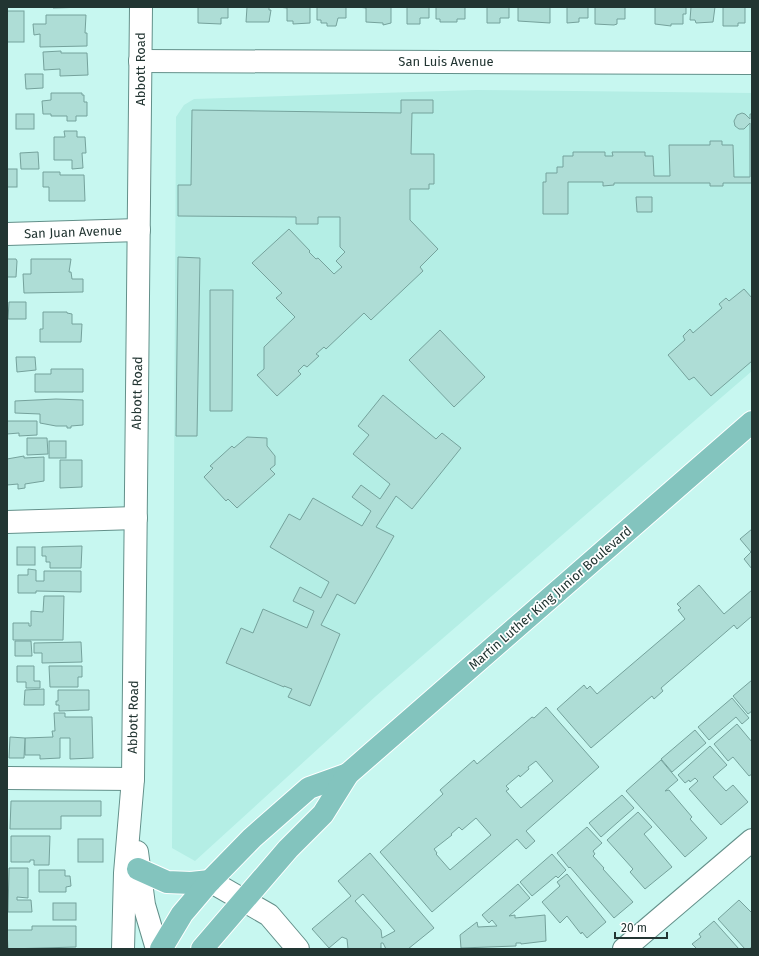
<svg xmlns="http://www.w3.org/2000/svg" width="759" height="956" font-family="'Fira Sans',sans-serif">
<style>
.built{fill:#b4eee5}
.building{fill:#aeddd6;stroke:#75a29c;fill-rule:evenodd}
.lines{fill:none;stroke-linecap:round;stroke-linejoin:round}
.minor-casing{stroke:#63908a;stroke-width:24}
.major-casing{stroke:#fff;stroke-width:24}
.minor{stroke:#fff;stroke-width:22}
.major{stroke:#83c4be;stroke-width:22}
.labels{text-anchor:middle;dominant-baseline:central;stroke-width:3.5;stroke-linejoin:round;paint-order:stroke}
.street-label{font-size:13px;fill:#223532;stroke:#fff}
</style>
<rect width="100%" height="100%" fill="#c7f7f0"/>
<polygon class="built" points="476,90 752,93 752,371 376,696 195,861 172,848 176,117 184,105 194,99"/>
<g class="building">
<polygon points="53,7 88,7 53,8"/>
<polygon points="198,7 228,7 228,18 221,18 221,24 198,23"/>
<polygon points="242,7 269,7 269,10 271,10 269,22 246,22 247,7"/>
<polygon points="278,7 310,7 310,23 293,24 293,21 287,21 287,8"/>
<polygon points="317,7 346,7 346,18 338,18 336,26 327,26 327,23 321,23 321,20 317,20"/>
<polygon points="358,7 391,7 391,23 383,25 383,23 366,22 366,8"/>
<polygon points="407,7 429,7 429,18 420,18 420,24 407,24"/>
<polygon points="436,7 465,7 465,19 457,19 457,22 440,22 440,19 436,19"/>
<polygon points="487,7 509,7 509,18 500,18 500,23 487,23"/>
<polygon points="518,7 550,7 550,23 518,21"/>
<polygon points="567,7 588,7 588,18 579,18 579,22 567,23"/>
<polygon points="595,7 625,7 625,19 617,19 617,24 614,25 595,24"/>
<polygon points="655,7 686,7 686,14 683,14 683,24 671,24 671,26 655,24"/>
<polygon points="691,7 715,7 713,22 696,23 695,20 690,20"/>
<polygon points="723,7 745,7 745,23 738,23 738,26 723,26"/>
<rect x="7" y="11" width="17" height="31"/>
<polygon points="46,15 86,15 85,33 87,33 87,46 40,47 40,34 34,35 33,24 46,24"/>
<polygon points="61,51 61,53 87,53 88,75 60,76 60,69 44,70 43,52"/>
<polygon points="25,74 43,74 43,88 26,89"/>
<polygon points="51,93 82,93 82,95 84,95 84,102 87,102 87,116 76,116 76,121 67,121 67,116 51,116 51,114 43,114 42,101 51,100"/>
<polygon points="401,100 433,100 433,113 412,113 411,154 434,154 434,184 429,184 429,189 410,189 410,220 438,249 420,267 423,271 371,320 364,313 326,349 324,347 316,354 319,356 307,367 304,365 298,371 301,374 277,396 257,375 264,369 264,347 295,317 276,298 282,293 252,263 289,229 310,251 309,252 316,259 318,258 334,274 342,267 336,261 345,252 340,247 340,217 318,217 318,224 296,224 296,217 178,216 178,185 191,185 192,110 401,113"/>
<polygon points="742,113 745,114 750,119 750,114 752,114 752,183 723,183 723,186 710,186 710,183 614,183 614,185 603,186 603,182 568,182 568,214 543,214 543,182 546,182 546,173 557,173 557,167 563,167 563,156 573,156 573,152 605,152 605,156 613,156 612,152 645,152 645,156 653,156 654,176 670,176 669,145 710,145 710,141 722,141 722,145 733,145 734,177 750,177 750,123 744,129 739,129 735,126 734,121 737,115"/>
<rect x="16" y="114" width="18" height="15"/>
<polygon points="64,131 77,131 77,137 85,137 86,153 82,153 83,168 72,169 72,160 54,160 54,137 65,137"/>
<polygon points="38,152 39,169 21,169 20,153"/>
<rect x="7" y="169" width="10" height="18"/>
<polygon points="43,172 60,172 60,175 84,175 85,201 49,201 49,187 43,187"/>
<polygon points="636,197 652,197 652,212 637,212"/>
<polygon points="178,257 200,258 197,436 176,436"/>
<polygon points="7,259 16,259 17,261 16,277 7,277"/>
<polygon points="31,259 71,259 69,272 71,272 72,279 83,279 83,292 24,293 23,274 31,274"/>
<polygon points="744,289 752,298 752,361 711,396 694,377 689,380 668,355 685,340 683,336 690,329 693,333 722,308 719,304 726,298 729,301"/>
<polygon points="210,290 233,290 232,411 210,411"/>
<polygon points="9,302 26,302 26,319 8,319"/>
<polygon points="43,312 67,312 67,313 72,314 72,324 82,324 81,342 40,342 40,329 43,329"/>
<polygon points="440,330 485,377 454,407 409,360"/>
<polygon points="16,357 35,357 36,370 17,372"/>
<polygon points="51,369 83,369 83,392 35,392 35,374 51,374"/>
<polygon points="383,395 436,439 442,433 461,448 412,509 396,496 376,527 394,536 355,604 337,594 321,625 340,634 310,706 288,697 292,689 284,686 284,687 226,663 241,628 253,633 263,609 307,628 314,611 293,601 300,587 321,598 329,582 270,547 289,514 300,520 313,498 362,526 371,511 352,497 361,485 380,499 390,484 353,454 369,435 358,426"/>
<polygon points="56,399 83,400 83,425 71,426 71,428 67,428 67,426 56,426 40,423 40,414 15,413 15,401"/>
<polygon points="7,421 37,421 37,435 19,436 19,433 7,434"/>
<polygon points="247,437 267,438 267,446 275,456 275,465 270,469 275,474 237,508 228,499 226,501 204,477 213,468 210,466 232,446 234,448"/>
<polygon points="27,438 47,438 48,454 27,455"/>
<rect x="49" y="441" width="17" height="17"/>
<polygon points="24,456 24,458 44,457 44,481 25,484 25,488 18,489 18,484 7,485 7,459"/>
<polygon points="60,460 82,460 82,487 60,488"/>
<polygon points="752,529 752,569 744,559 751,552 740,539"/>
<polygon points="82,546 81,568 50,568 50,562 46,562 46,556 42,556 42,547"/>
<rect x="17" y="547" width="18" height="18"/>
<polygon points="28,569 36,570 36,581 44,581 44,571 81,571 81,592 36,591 36,593 18,593 18,575 28,575"/>
<polygon points="699,585 724,614 752,590 752,616 737,629 734,625 661,688 663,691 654,699 652,696 591,748 557,709 584,685 587,689 590,686 597,694 685,619 678,610 681,608 677,604"/>
<polygon points="44,596 64,596 63,640 13,640 13,623 29,623 29,626 31,626 31,611 43,612"/>
<polygon points="15,641 31,641 32,656 15,656"/>
<polygon points="81,642 82,662 42,663 42,653 34,653 34,643"/>
<polygon points="17,666 34,666 34,681 40,681 40,688 26,688 26,682 17,682"/>
<polygon points="49,666 82,666 82,677 78,677 78,687 50,687"/>
<polygon points="752,680 752,711 748,714 733,696"/>
<polygon points="44,689 44,705 24,705 25,690"/>
<polygon points="58,690 89,690 89,710 59,711 59,705 56,705 56,701 58,701"/>
<polygon points="732,698 749,718 742,724 736,717 709,740 698,727"/>
<path d="M546,707L599,767L526,831L535,841L526,849L517,839L432,912L380,852L443,794L440,790L474,760L477,764L532,717L534,718ZM536,761L553,781L521,808L506,791L509,789L506,786L519,775L520,777L529,769L528,767ZM476,818L491,835L450,870L436,854L437,853L434,849L452,835L451,834L459,827L462,830Z"/>
<polygon points="54,713 65,713 65,717 92,717 93,758 70,759 70,738 60,738 60,758 40,759 40,755 25,755 25,738 53,737 52,731 55,731"/>
<polygon points="737,724 752,742 752,774 749,776 733,757 728,761 714,744"/>
<polygon points="695,730 706,743 672,772 661,759"/>
<polygon points="10,737 25,738 24,758 9,758"/>
<polygon points="710,746 727,765 713,777 726,791 733,785 748,802 721,825 689,789 698,781 695,778 690,782 689,780 685,783 678,775"/>
<polygon points="661,760 678,780 665,791 669,790 692,817 690,819 707,838 685,857 626,791"/>
<polygon points="622,795 634,808 601,837 589,823"/>
<polygon points="11,801 101,801 101,816 61,816 61,829 10,829"/>
<polygon points="638,812 652,827 644,834 672,867 645,889 630,872 633,869 607,840"/>
<polygon points="587,827 602,843 593,851 595,854 593,856 604,868 603,869 633,902 614,918 570,867 569,868 557,853"/>
<polygon points="11,836 50,836 49,865 34,865 34,860 30,860 30,862 11,862"/>
<rect x="78" y="839" width="25" height="23"/>
<path d="M370,853L434,928L408,949H386L383,943H381V949H348L347,939L342,937L329,948L312,929L351,896L338,881ZM363,894L395,931L382,938L381,930L355,901Z"/>
<polygon points="552,854 566,870 558,878 556,876 532,896 520,882"/>
<polygon points="9,868 28,868 28,898 17,897 17,900 31,900 32,912 8,912"/>
<polygon points="39,870 65,870 65,876 70,876 71,886 66,887 66,892 39,892"/>
<polygon points="567,874 606,922 587,938 582,932 581,934 567,916 560,923 542,902 560,886 557,882"/>
<polygon points="518,884 530,898 509,916 515,915 515,918 545,915 546,941 521,944 521,943 516,943 516,946 461,948 460,935 477,922 478,927 497,926 492,920 489,923 482,915"/>
<polygon points="739,900 752,913 752,947 749,949 745,949 718,919"/>
<rect x="53" y="903" width="23" height="17"/>
<polygon points="714,921 739,949 697,949 692,944 701,937 699,934"/>
<polygon points="32,926 76,926 76,947 8,949 7,930 32,930"/>
</g>
<g class="lines">
<g class="minor-casing">
<g id="minor">
<polyline points="140,61 752,63"/>
<polyline points="7,234 139,230"/>
<polyline points="7,522 136,518"/>
<polyline points="7,778 133,779"/>
<polyline points="137,852 144,905 157,949"/>
<polyline points="210,881 269,915 298,949"/>
<polyline points="123,949 125,873 133,779 141,7"/>
<polyline points="624,949 752,840"/>
</g>
</g>
<g class="major-casing">
<g id="major">
<polyline points="138,869 167,882 191,883 210,881"/>
<polyline points="161,949 182,914 210,881 252,838 309,788 348,774"/>
<polyline points="202,949 288,849 323,814 348,774 752,422"/>
</g>
</g>
<use href="#minor" class="minor"/>
<use href="#major" class="major"/>
</g>
<g class="labels">
<g class="street-label">
<text x="446" y="61">San Luis Avenue</text>
<text transform="translate(140 69) rotate(-90)">Abbott Road</text>
<text transform="translate(73 232) rotate(-2)">San Juan Avenue</text>
<text transform="translate(137 393) rotate(-89)">Abbott Road</text>
<text transform="translate(550 598) rotate(-41)">Martin Luther King Junior Boulevard</text>
<text transform="translate(133 717) rotate(-89)">Abbott Road</text>
</g>
</g>
<rect width="759" height="956" fill="none" stroke="#223532" stroke-width="16"/>
<path d="M615 932v6h52v-6" fill="none" stroke="#223532" stroke-width="2"/>
<text x="621" y="932" font-size="12" fill="#223532" stroke="#ffffff" stroke-width="3" paint-order="stroke">20 m</text>
</svg>
